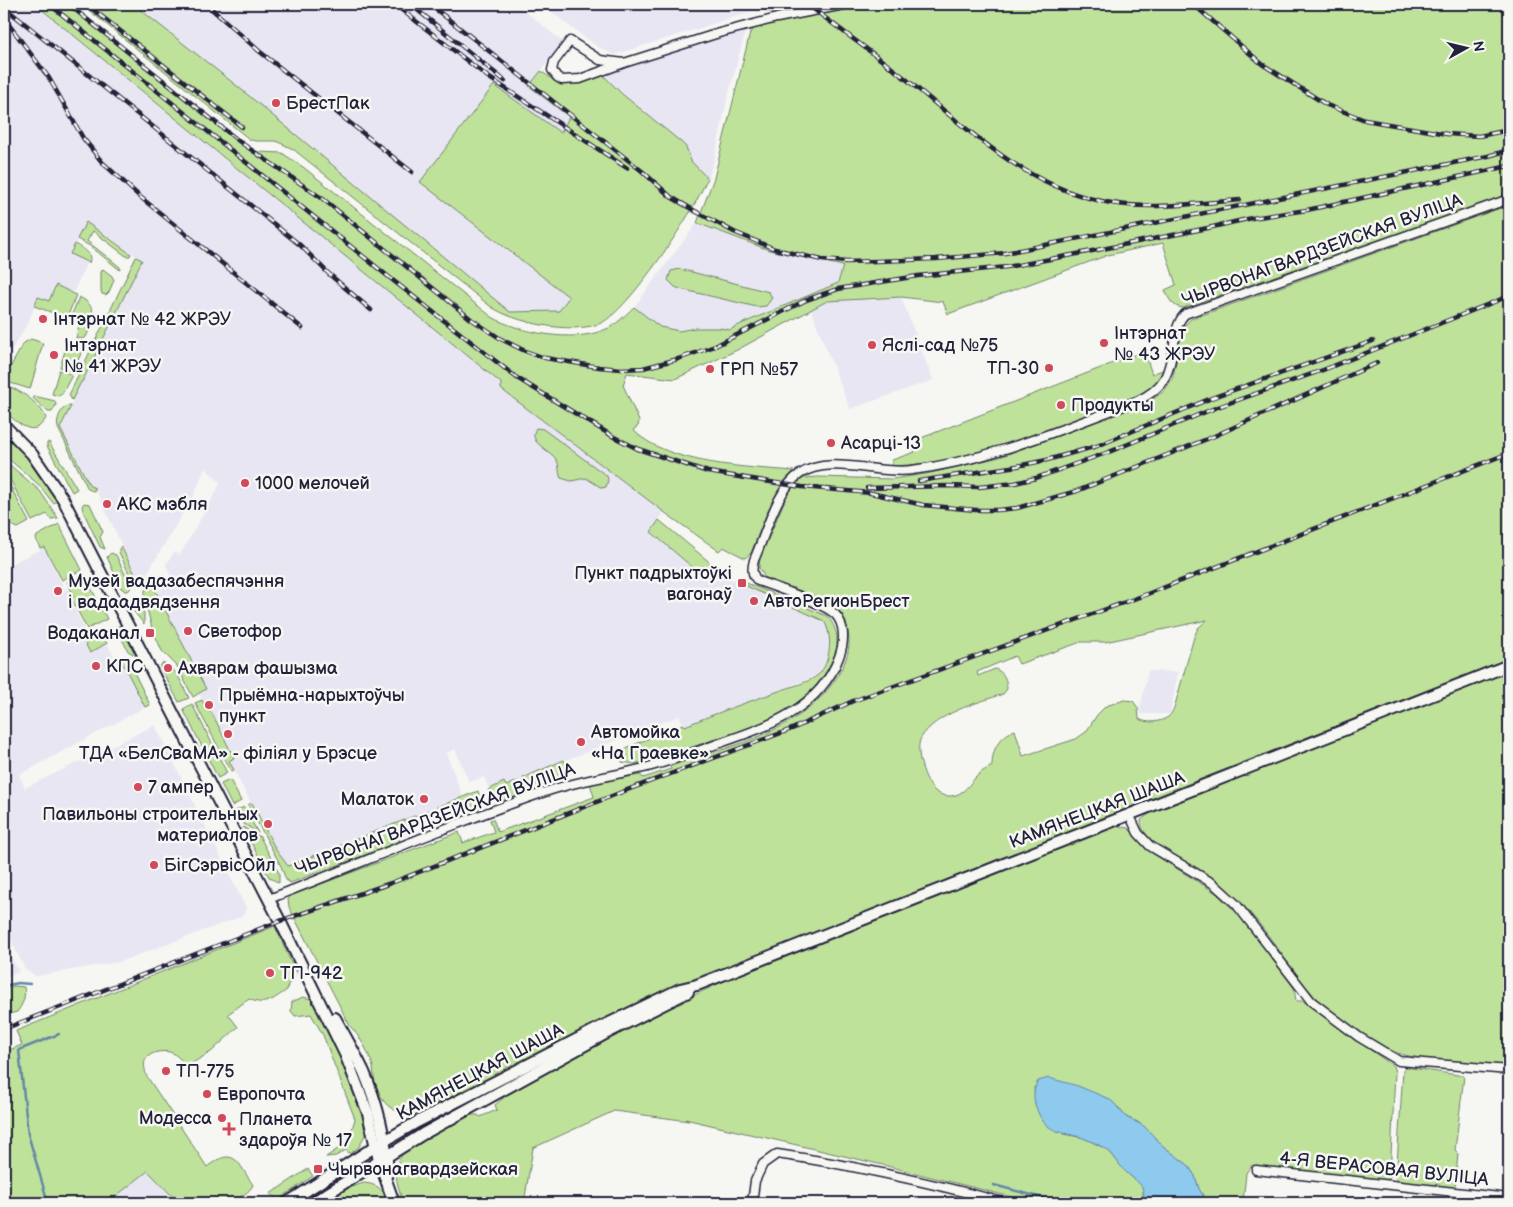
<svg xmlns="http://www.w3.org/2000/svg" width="1513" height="1207" font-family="'Balsamiq Sans',sans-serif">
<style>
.built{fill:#e8e6f2}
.green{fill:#bfe29b;stroke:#70826b;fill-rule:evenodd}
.water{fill:#8ecaee;stroke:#6387a6}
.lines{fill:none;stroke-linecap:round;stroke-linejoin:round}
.stream{stroke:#6387a6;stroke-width:2.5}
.minor-casing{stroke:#22223b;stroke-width:11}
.major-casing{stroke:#22223b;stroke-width:14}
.minor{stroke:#f6f6f2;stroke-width:8}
.major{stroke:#f6f6f2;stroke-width:10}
.rail-casing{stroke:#22223b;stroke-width:4.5}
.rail{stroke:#f6f6f2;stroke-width:2.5;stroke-dasharray:8;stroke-linecap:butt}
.poi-dot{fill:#d1495b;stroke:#f6f6f2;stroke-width:2}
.labels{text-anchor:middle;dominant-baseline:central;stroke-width:5;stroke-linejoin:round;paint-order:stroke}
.poi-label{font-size:18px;fill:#22223b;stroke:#f6f6f2;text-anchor:start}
.street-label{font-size:18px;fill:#22223b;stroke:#f6f6f2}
</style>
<rect width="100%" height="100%" fill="#f6f6f2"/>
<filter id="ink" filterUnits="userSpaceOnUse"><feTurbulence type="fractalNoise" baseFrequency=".02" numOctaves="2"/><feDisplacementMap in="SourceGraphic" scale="10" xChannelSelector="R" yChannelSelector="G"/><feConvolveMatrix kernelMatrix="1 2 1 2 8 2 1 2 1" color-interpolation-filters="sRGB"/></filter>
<g filter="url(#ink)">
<g class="built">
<polygon points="4,4 34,4 501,383 501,389 664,512 651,532 698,572 703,566 824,621 829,629 828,658 817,676 685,726 679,716 545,768 545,769 524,778 525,781 519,783 517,781 506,786 504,782 489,789 484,777 469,782 455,749 446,753 463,797 288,866 276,850 229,761 234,757 212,713 207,710 199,693 195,695 145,596 145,590 171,577 166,565 174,552 180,555 221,483 205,468 194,495 146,575 139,582 95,488 90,486 60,428 73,401 72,400 142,260 86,222 70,254 87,262 73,293 56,286 49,302 38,297 29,321 4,363"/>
<polygon points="133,4 516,4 563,42 529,86 569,118 561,133 494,86 420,182 569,297 559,311 510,312 237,86"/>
<polygon points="542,4 759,4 763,8 614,55 598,47 572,28"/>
<polygon points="747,26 728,96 715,156 708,179 599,71"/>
<polygon points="697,223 769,250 843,266 838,283 741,323 730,331 695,328 679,331 660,327 634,307"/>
<polygon points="901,297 933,380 850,409 811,310 827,301"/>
<polygon points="44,548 65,590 69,589 72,596 69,598 84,628 78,631 90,653 107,643 116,661 121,660 145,707 19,775 25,788 155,725 246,908 243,916 119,962 36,976 25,969 4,926 4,567"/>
<polygon points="1148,671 1178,672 1170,714 1139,714"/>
<polygon points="4,944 19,972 5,977 4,976"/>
<polygon points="148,1171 179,1203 107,1203"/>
</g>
<g class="green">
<path d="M35,4H68L240,142L252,150L259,152L282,153L303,167L492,317C520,333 573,343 604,330C616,326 625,315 634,307L660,327L679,331L695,328H720L730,330L741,324L838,283L843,266L769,250L697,223L714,178L750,33L753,29L764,25L876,4H1509V195L1183,308C1172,307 1169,299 1165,290L1176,285L1163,243L1108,255L948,314L943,302L901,297L827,301L737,350L675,379L627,373L623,385L639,421L638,426L633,430C668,465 747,467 794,471C773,489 761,528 751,553L745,558L723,547L719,551L664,512L501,389V383Z"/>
<path d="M81,4H133L237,86L510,312L559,311L569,297L420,182L494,85L561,133L569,117L529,86L541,71C563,89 570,86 596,78L599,71L622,94L681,142L686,147L691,161L708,179L705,183C694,212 628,311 601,323C573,335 514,323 490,306L293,149L276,141H255L249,139Z"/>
<polygon points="759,4 823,4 769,12"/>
<path d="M1509,205V658L1150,799L798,939L686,982L428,1108C400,1118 383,1111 375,1082C373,1075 374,1069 372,1063C367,1049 360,1037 350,1026L289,907L288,899L292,895L459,832L463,843L494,832L490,820L493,819L498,832L594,797L590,783L641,775L643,778L671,769L670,766C727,747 800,733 835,680C842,669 848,658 849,645C849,632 847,619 838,610C822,595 785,587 765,578L759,568L760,558L787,495L795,485L804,478L818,477L892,479L926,474L1000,457L1153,399L1165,390L1173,377L1182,331L1184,326L1191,319ZM1207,620L1198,628L1194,637L1175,705C1173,710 1172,714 1168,717C1161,722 1147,724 1139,719L1138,708L1133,701L1124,700L1106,706L1097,715L1086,732L1076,739L1023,756L1015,730C999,737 992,749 992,766C987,769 982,771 979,774C971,781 967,791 956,795C949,797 941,796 935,791C925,783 914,749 921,738C936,713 977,703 1003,694L1007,689C1007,680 1004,672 995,669L978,676L977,672L1015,656L1019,664L1081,642H1105Z"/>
<polygon points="86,222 131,254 130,256 126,256 93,231 87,241 120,267 120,270 90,246 77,239"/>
<path d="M75,244C83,249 93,252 89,263L70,254Z"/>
<polygon points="136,257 142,260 82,382 81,382 72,400 69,395"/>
<polygon points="103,269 112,276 114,280 109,292 106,295 102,294 101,290 101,272"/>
<polygon points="680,269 769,292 772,298 766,306 757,307 680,289 675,287 668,280 671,271"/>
<polygon points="56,285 76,295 67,318 34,306 38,297 49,301"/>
<path d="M79,297C99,306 94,320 86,337L82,339L76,338L80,322L70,319Z"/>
<polygon points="31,339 43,343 30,389 4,381 4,378 24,343"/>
<polygon points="68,341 80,344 82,347 82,351 73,372 60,367"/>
<path d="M1144,351L1152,374L1165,369C1160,383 1151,390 1138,396C1058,426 978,463 892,466V460L915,452L911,442Z"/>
<polygon points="59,370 72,375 62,394 58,396 52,394"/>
<path d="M4,385C19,389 41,404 46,418C33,441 17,421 4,411Z"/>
<polygon points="34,396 55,401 56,405 52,412 48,412 33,398"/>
<path d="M67,406H71L60,428L90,486L95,488V490L93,491L88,489L58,428C56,420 60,410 67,406Z"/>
<path d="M536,428L543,429L607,476L608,480L606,487L602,488L586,478L571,481L561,478C558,472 560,465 556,459C549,449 527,443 536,428Z"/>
<polygon points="4,431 24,450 59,500 53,503 39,485 4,455"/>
<polygon points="49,442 77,489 72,492 47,446 47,443"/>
<polygon points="4,460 40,491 58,518 51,519 47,514 32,521 4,468"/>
<polygon points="4,474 29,522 18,528 4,522"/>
<polygon points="84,503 90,504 103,532 100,537 105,549 100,547 83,511 82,506"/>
<polygon points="659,520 707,560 710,563 710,569 703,566 698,572 651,532"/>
<polygon points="59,524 82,570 62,580 44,547 40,548 36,539 37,536"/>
<polygon points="121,546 139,582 138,583 133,582 119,552 119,549"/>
<polygon points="111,553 116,555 130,585 131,588 128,591 125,591 121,588 107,557"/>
<polygon points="84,574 107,619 87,629 71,598 74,596 67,582"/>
<path d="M739,580L827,616C838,628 840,644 833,659C811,713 746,728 695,746C675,752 643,768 622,762L619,759L620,753L626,748L683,724L685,726C716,713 748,702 779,691C790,687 810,682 818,675C831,663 833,635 824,621L735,581Z"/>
<polygon points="153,586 206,689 193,697 177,666 162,651 152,628 146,605 149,602 145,596 145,590"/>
<polygon points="136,596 144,613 144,624 131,608 131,601"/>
<polygon points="120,625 125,627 138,657 128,651 117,629 117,627"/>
<polygon points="102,633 107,643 90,653 85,643"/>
<polygon points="127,658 150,705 145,707 121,660"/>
<path d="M162,663C177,667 182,685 189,698L179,702L160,667Z"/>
<path d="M1509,670V1066C1473,1063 1413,1063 1383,1047C1361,1035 1332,1016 1316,998C1286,964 1263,922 1230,892C1220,883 1210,876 1199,869C1184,860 1139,841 1141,820L1149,814Z"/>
<polygon points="202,700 207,710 212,713 234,758 229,761 234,770 231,771 195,703"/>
<polygon points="192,704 227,773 218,778 183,709"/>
<path d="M564,760L568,769C565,774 564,778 559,782C550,787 503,803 495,801L488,790L504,782L506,786L518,781L519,783L524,781L523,778Z"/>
<polygon points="230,780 241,801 232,806 221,784"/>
<polygon points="478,791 482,805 477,811 452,822 448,812 396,833 400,842 290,883 286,880 281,866 248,805 252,803 276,850 288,866"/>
<polygon points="244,807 258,833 241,822 235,811"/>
<path d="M1117,826L1128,828L1152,853L1216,893L1239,915L1294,988L1296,1001H1303L1393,1066L1395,1072L1390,1177L1387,1181L1384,1182L1252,1165L1246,1173L1243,1203H1208L1199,1189L1195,1176L1188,1165L1163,1146L1138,1122L1126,1117L1118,1107L1034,1087L1035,1104L1064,1134L1084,1138L1108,1150L1129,1175L1140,1183L1143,1189V1203H1036L883,1165L685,1119L689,1121L614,1111L533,1148L524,1203H403C394,1175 390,1160 417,1141L420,1142L470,1115H478L480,1117L497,1110L495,1105L508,1094C591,1049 673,1002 760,965Z"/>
<polygon points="243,827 260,837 279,873 279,883 269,877"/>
<path d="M275,926L295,971L293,981L288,984L287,990C273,999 266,1007 249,999L228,1014L238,1027L211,1052L189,1065C182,1062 179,1057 173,1053C165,1050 151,1051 146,1059C143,1063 145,1069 146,1075L207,1167C235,1145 238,1163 253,1185C241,1207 202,1203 179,1203L148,1171L107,1203H4V1052L22,1045L16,1031Z"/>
<path d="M14,986L24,987C26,997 23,1004 17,1012L4,1015V989Z"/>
<polygon points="303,997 311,999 316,1004 347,1066 363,1117 365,1135 359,1147 350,1154 346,1150 336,1156 326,1157 348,1142 355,1119 323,1035 311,1014 295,1016 291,1011 292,1002"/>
<polygon points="1405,1067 1464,1076 1455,1150 1458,1153 1455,1188 1401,1182 1396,1180 1403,1070"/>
<polygon points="308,1169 313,1176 281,1198 277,1199 270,1194"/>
<path d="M364,1183C378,1184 385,1191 388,1203H327L348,1188Z"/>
</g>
<path class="water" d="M1049,1078L1078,1086L1107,1098L1113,1102L1126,1117L1144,1126L1163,1146L1188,1165L1195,1176L1199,1189L1208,1203H1143C1147,1184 1137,1183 1126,1172C1118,1165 1115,1155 1106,1149C1096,1143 1085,1138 1073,1135C1053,1131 1043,1128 1036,1107C1033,1098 1033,1089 1038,1081Z"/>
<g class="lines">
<g class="stream">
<polyline points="4,986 18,983 30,984"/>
<polyline points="994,1185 1062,1203"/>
<polyline points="48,1203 28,1134 19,1050 59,1034"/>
</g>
<g class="minor-casing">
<g id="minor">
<polyline points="624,63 600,60 570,41 554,62 552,70 557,77 562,80 580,79 624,63 719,33 777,18 849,4"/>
<polyline points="1129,814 1138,833 1150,846 1214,884 1236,904 1311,1001 1359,1037 1399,1061 1509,1070"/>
<path d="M269,899C362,863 455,822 551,790C585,779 620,775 655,765C677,759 698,751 720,743C767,727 820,709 839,657C844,644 846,625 835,614C823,603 775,587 758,581C751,575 752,568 754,560C765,536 777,488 800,474C831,454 877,475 912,470C991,460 1064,428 1137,401C1169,386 1169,370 1175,338C1177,328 1178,321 1185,314L1509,199"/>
<polyline points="1256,1170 1509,1198"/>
<path d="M752,1203L755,1181L763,1164L777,1154C854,1165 931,1183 1007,1203"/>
</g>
</g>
<g class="major-casing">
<g id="major">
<polyline points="4,425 32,454 63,499 280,921 345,1054 368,1113 379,1160 394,1203"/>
<path d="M335,1018C345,1036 355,1053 364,1072C377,1103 386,1139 388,1173"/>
<polyline points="287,1203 376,1146 417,1122 601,1027 680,989 697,985 1509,665"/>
<polyline points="312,1203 423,1134 603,1035 688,992"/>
</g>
</g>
<use href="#minor" class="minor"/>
<use href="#major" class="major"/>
<g class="rail-casing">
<g id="rail">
<polyline points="49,4 395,282 517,378 614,437 638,449 708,472 802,487 871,493 923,505 976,510 998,510 1017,508 1077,491 1212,437 1377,363"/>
<polyline points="68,4 240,142 323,199 471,319 501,339 525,351 545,358 599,367 621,369 643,368 678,359 715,346 806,300 838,289 918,276 1007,267 1072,255 1208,228 1252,218 1307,210 1509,166"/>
<polyline points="86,4 242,127"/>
<polyline points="206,4 259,51 412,172"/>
<polyline points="394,4 488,77 627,168"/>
<polyline points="410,4 505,81"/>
<polyline points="429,4 642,171 671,197 695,211 734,232 775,249 822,260 847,262 936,259 1005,253 1488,156 1509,150"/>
<path d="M807,4C838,28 870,51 901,75C961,123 1019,182 1097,200C1143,212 1194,203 1240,200"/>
<polyline points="1193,4 1262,64 1327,105 1365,120 1447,134 1479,136 1509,130"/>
<polyline points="4,7 300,245 329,274 371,310"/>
<polyline points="4,18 49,78 83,138 102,162 139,196 302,328"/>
<polyline points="919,481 1017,466 1047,460 1097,446 1214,397 1373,341"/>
<polyline points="867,488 948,486 979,487 1015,483 1036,478 1109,452 1215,408 1323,370 1509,296"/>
<polyline points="4,1029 280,921 391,883 627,790 792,729 853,701 1142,596 1509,453"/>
</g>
</g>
<use href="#rail" class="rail"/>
</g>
</g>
<g class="poi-dot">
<circle cx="276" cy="103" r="5"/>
<circle cx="43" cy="319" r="5"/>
<circle cx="1104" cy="343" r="5"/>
<circle cx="872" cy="345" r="5"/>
<circle cx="54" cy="355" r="5"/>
<circle cx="1049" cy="368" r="5"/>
<circle cx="710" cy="369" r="5"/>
<circle cx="1061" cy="405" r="5"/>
<circle cx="831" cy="443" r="5"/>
<circle cx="245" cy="483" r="5"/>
<circle cx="107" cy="504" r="5"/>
<rect x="737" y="578" width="10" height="10" rx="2.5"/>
<circle cx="58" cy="591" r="5"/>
<circle cx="754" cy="601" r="5"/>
<circle cx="188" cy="631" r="5"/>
<rect x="145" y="628" width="10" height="10" rx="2.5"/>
<circle cx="96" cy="666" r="5"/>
<circle cx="168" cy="668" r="5"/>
<circle cx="209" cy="705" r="5"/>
<circle cx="228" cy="734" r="5"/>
<circle cx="581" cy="742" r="5"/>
<circle cx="138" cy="787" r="5"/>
<circle cx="424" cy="799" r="5"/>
<circle cx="268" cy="824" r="5"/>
<circle cx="154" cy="865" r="5"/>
<circle cx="270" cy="973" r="5"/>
<circle cx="166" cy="1071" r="5"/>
<circle cx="207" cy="1094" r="5"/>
<circle cx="222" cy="1118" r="5"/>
<path d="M226.5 1121.5h5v5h5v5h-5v5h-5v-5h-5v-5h5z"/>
<rect x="313" y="1164" width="10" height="10" rx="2.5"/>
</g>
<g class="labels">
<g class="poi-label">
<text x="286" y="103">БрестПак</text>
<text x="53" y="319">Інтэрнат № 42 ЖРЭУ</text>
<text x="1114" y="333">Інтэрнат<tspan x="1114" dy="21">№ 43 ЖРЭУ</tspan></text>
<text x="64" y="345">Інтэрнат<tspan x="64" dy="21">№ 41 ЖРЭУ</tspan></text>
<text x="882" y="345">Яслі-сад №75</text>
<text x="1039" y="368" text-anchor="end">ТП-30</text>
<text x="720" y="369">ГРП №57</text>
<text x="1071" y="405">Продукты</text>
<text x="841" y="443">Асарці-13</text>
<text x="255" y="483">1000 мелочей</text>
<text x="117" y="504">АКС мэбля</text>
<text x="732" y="573" text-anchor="end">Пункт падрыхтоўкі<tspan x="732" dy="21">вагонаў</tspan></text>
<text x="68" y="581">Музей вадазабеспячэння<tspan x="68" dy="21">і вадаадвядзення</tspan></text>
<text x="764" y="601">АвтоРегионБрест</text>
<text x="198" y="631">Светофор</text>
<text x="140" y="633" text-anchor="end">Водаканал</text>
<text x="106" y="666">КПС</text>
<text x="178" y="668">Ахвярам фашызма</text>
<text x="219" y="695">Прыёмна-нарыхтоўчы<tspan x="219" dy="21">пункт</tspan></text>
<text x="591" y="732">Автомойка<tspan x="591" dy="21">«На Граевке»</tspan></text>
<text x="228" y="753" text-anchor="middle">ТДА «БелСваМА» - філіял у Брэсце</text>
<text x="148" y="787">7 ампер</text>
<text x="414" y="799" text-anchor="end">Малаток</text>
<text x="258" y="814" text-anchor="end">Павильоны строительных<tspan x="258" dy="21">материалов</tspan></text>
<text x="164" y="865">БігСэрвісОйл</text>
<text x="280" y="973">ТП-942</text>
<text x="176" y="1071">ТП-775</text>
<text x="217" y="1094">Европочта</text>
<text x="212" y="1118" text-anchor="end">Модесса</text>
<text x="239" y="1119">Планета<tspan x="239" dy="21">здароўя № 17</tspan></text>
<text x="328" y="1169">Чырвонагвардзейская</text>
</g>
<g class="street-label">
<text transform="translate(1322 250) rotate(-20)">ЧЫРВОНАГВАРДЗЕЙСКАЯ ВУЛІЦА</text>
<text transform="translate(1097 810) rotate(-21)">КАМЯНЕЦКАЯ ШАША</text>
<text transform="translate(435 819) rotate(-20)">ЧЫРВОНАГВАРДЗЕЙСКАЯ ВУЛІЦА</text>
<text transform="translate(480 1072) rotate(-28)">КАМЯНЕЦКАЯ ШАША</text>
<text transform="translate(1384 1169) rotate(6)">4-Я ВЕРАСОВАЯ ВУЛІЦА</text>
</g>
</g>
<rect width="1513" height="1207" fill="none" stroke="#f6f6f2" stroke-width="20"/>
<rect x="10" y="10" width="1493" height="1187" fill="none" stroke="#22223b" stroke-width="2" filter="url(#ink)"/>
<g transform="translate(1466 48) rotate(82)" stroke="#f6f6f2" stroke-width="4" paint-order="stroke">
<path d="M0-4L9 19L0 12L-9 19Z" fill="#22223b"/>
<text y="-8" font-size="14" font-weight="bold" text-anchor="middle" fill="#22223b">N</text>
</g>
</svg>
